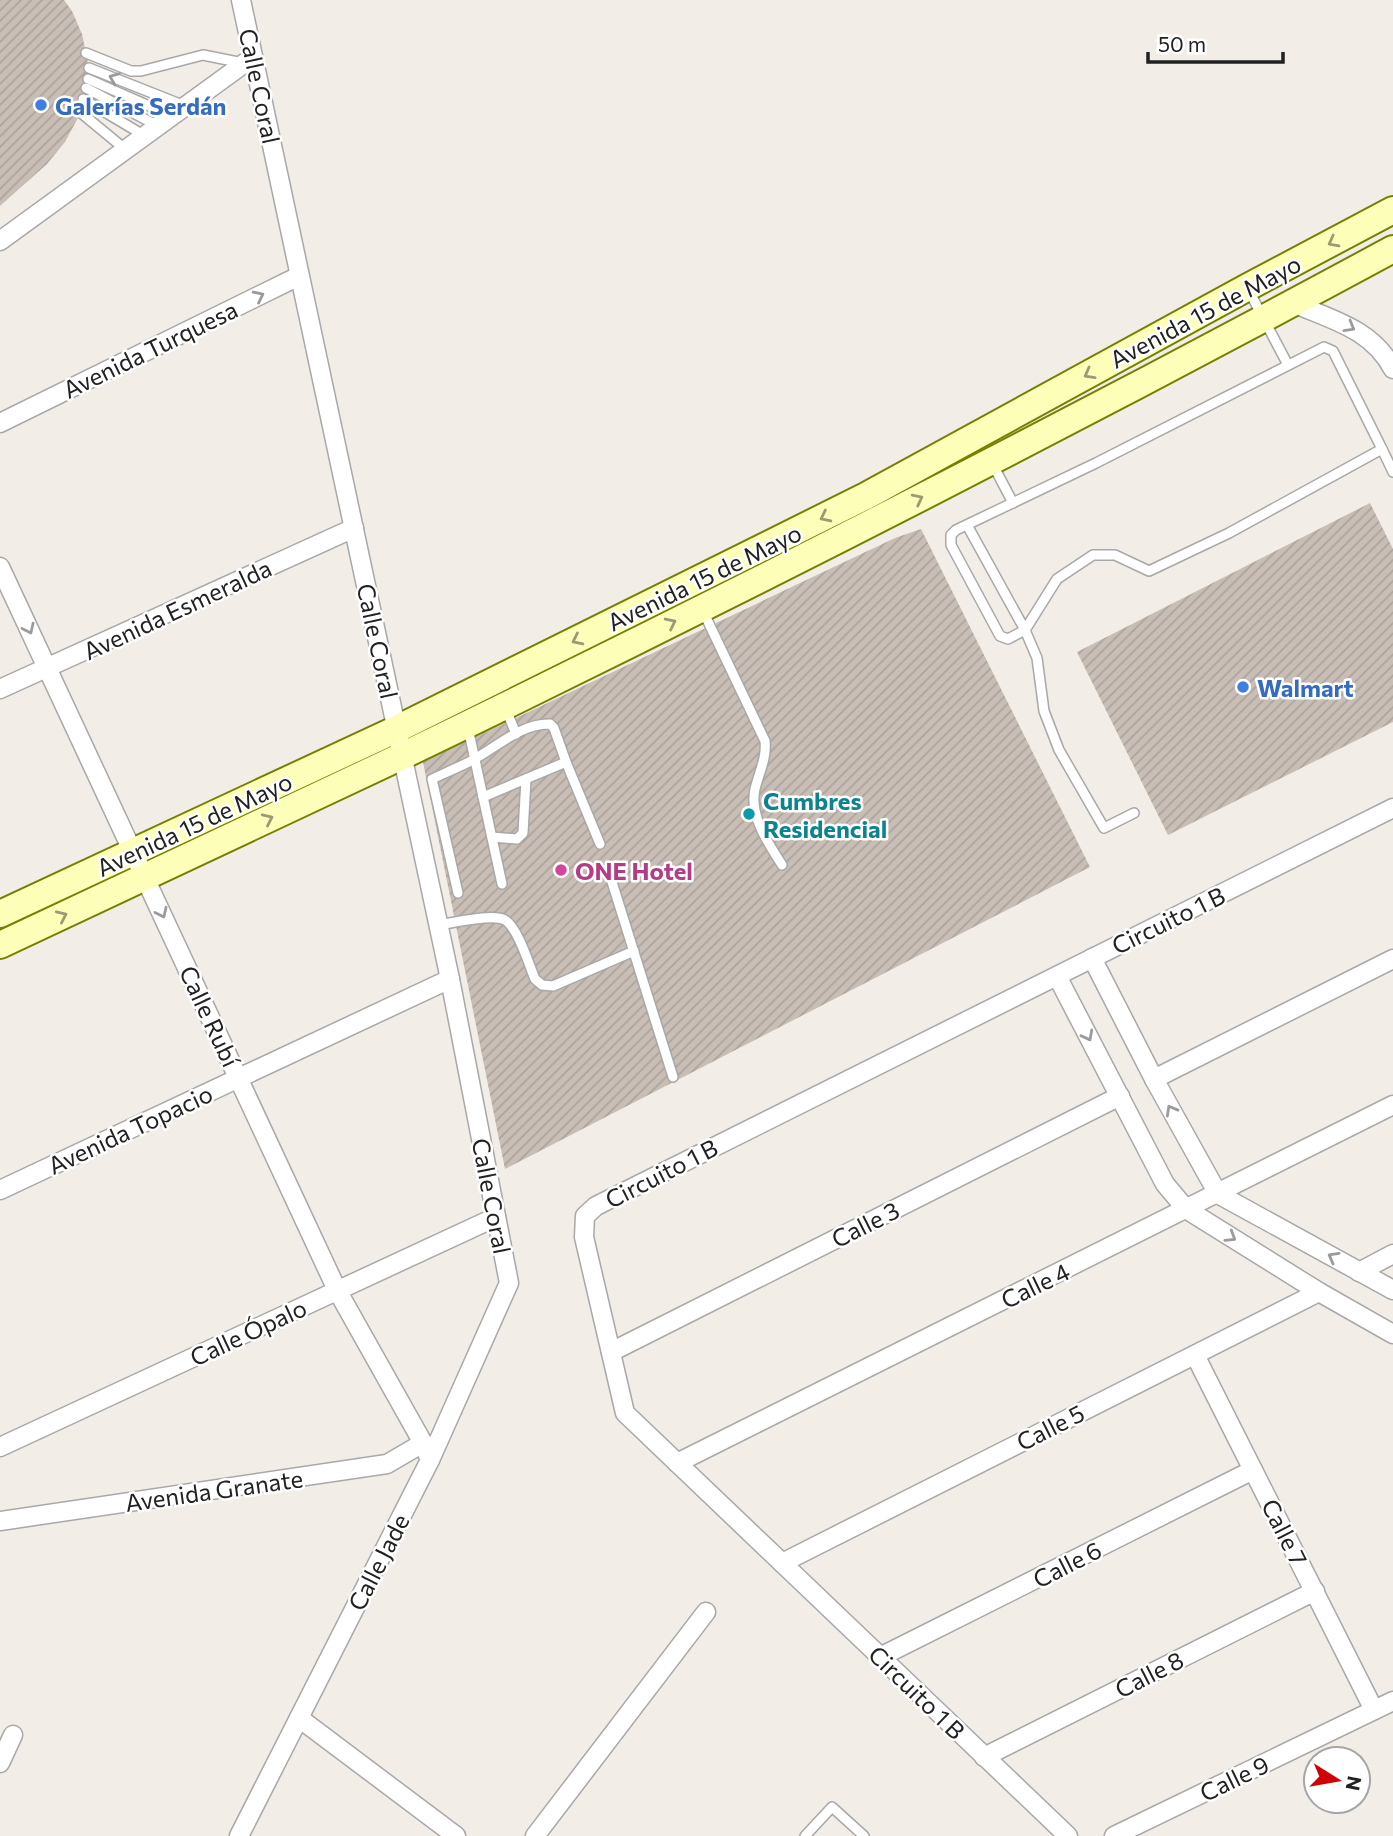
<svg xmlns="http://www.w3.org/2000/svg" width="1393" height="1836" font-family="Commissioner,sans-serif">
<style>
.building{fill:url(#building-hatch)}
.lines{fill:none;stroke-linecap:round;stroke-linejoin:round}
.lane-casing{stroke:#a8a8a8;stroke-width:12}
.street-casing{stroke:#a8a8a8;stroke-width:21}
.secondary-casing{stroke:#758000;stroke-width:30}
.lane{stroke:#fff;stroke-width:9}
.street{stroke:#fff;stroke-width:18}
.secondary{stroke:#fdffb8;stroke-width:26}
.oneway{stroke:#9b9b9b}
.oneway2{stroke:#9a9b74}
.shop-dot{fill:#3f7fe0;stroke:#fff;stroke-width:2.5}
.culture-dot{fill:#0f9aa8;stroke:#fff;stroke-width:2.5}
.hotel-dot{fill:#d1479c;stroke:#fff;stroke-width:2.5}
.labels{text-anchor:middle;dominant-baseline:central;stroke-width:5;stroke-linejoin:round;paint-order:stroke}
.street-label{font-size:24px;fill:#212121;stroke:#fff}
.shop-label{font-size:24px;font-weight:bold;fill:#366cbe;stroke:#fff;text-anchor:start}
.culture-label{font-size:24px;font-weight:bold;fill:#0d838f;stroke:#fff;text-anchor:start}
.hotel-label{font-size:24px;font-weight:bold;fill:#b23c85;stroke:#fff;text-anchor:start}
</style>
<defs>
<pattern id="building-hatch" width="6" height="6" patternUnits="userSpaceOnUse" patternTransform="scale(1.75)"><rect width="6" height="6" fill="#c8beb6"/><path d="M-1 1l2-2M0 6l6-6M5 7l2-2" fill="none" stroke="#aca39c"/></pattern>
</defs>
<rect width="100%" height="100%" fill="#f2eee7"/>
<g class="building">
<polygon points="0,0 64,0 72,11 82,34 89,68 79,116 65,142 47,164 0,206"/>
<polygon points="1370,503 1393,549 1393,722 1168,835 1077,652"/>
<polygon points="921,529 1090,867 505,1169 423,762 895,538"/>
</g>
<g class="lines">
<g class="lane-casing">
<g id="lane">
<polyline points="86,53 131,71 141,71 203,55 243,63"/>
<polyline points="89,68 185,106"/>
<polyline points="88,79 172,116"/>
<polyline points="86,88 158,126"/>
<polyline points="83,99 145,136"/>
<polyline points="80,112 126,150"/>
<polyline points="1248,289 1288,365"/>
<polyline points="1382,449 1393,472"/>
<polyline points="992,463 1013,503"/>
<polyline points="967,525 1025,630 1008,639 1000,636 951,545 951,535 956,530 1096,463 1324,347 1333,351 1382,449 1229,533 1149,571 1115,555 1093,555 1057,579 1025,630 1037,658 1044,711 1059,750 1104,828 1134,813"/>
<path d="M702,609L765,741C767,758 759,772 755,789C749,815 768,843 782,865"/>
<polyline points="505,707 516,734"/>
<polyline points="468,728 502,884"/>
<polyline points="566,762 600,844"/>
<polyline points="492,837 517,839 523,833 526,779"/>
<polyline points="612,882 673,1077"/>
<path d="M458,893L432,779C445,773 459,767 471,761C496,748 521,723 550,724L554,728L566,762L483,797"/>
<path d="M438,925C453,923 493,913 505,920C518,928 529,965 535,979L542,985L553,986L634,951"/>
<polyline points="805,1836 832,1807 864,1836"/>
</g>
</g>
<g class="street-casing">
<g id="street">
<polyline points="0,241 253,57"/>
<path d="M1293,303C1332,320 1372,329 1393,369"/>
<polyline points="0,423 299,276"/>
<polyline points="0,567 337,1290 423,1443 430,1460"/>
<polyline points="0,689 354,528"/>
<polyline points="1092,958 1154,1079 1218,1194 1393,1290"/>
<polyline points="1057,976 1165,1184 1186,1209 1319,1292 1393,1334"/>
<polyline points="1154,1079 1393,959"/>
<polyline points="0,1190 450,979"/>
<polyline points="1359,1272 1393,1254"/>
<polyline points="611,1352 1120,1096"/>
<polyline points="1195,1355 1374,1710"/>
<polyline points="0,1447 496,1217"/>
<polyline points="677,1463 1393,1105"/>
<polyline points="0,1521 387,1464 423,1443"/>
<polyline points="782,1563 1319,1292"/>
<polyline points="880,1657 1253,1470"/>
<polyline points="299,1718 456,1836"/>
<polyline points="984,1757 1315,1591"/>
<polyline points="0,1763 13,1735"/>
<polyline points="239,1836 430,1460 509,1283 450,979 241,0"/>
<polyline points="535,1836 706,1612"/>
<polyline points="1068,1836 625,1413 584,1237 585,1216 596,1206 1393,808"/>
<polyline points="1114,1836 1393,1701"/>
</g>
</g>
<g class="secondary-casing">
<g id="secondary">
<polyline points="0,914 397,729 866,496 1248,287 1393,210"/>
<path d="M0,945C135,881 270,819 404,755C737,594 1067,425 1393,249"/>
</g>
</g>
<use href="#lane" class="lane"/>
<use href="#street" class="street"/>
<use href="#secondary" class="secondary"/>
</g>
<defs><path id="oneway-chevron" d="M-2-3.5L2.5 0L-2 3.5" fill="none" stroke-width="1.6" stroke-linecap="round" stroke-linejoin="round" transform="scale(1.75)"/></defs>
<g class="oneway">
<use href="#oneway-chevron" transform="translate(114 78) rotate(-158)"/>
<use href="#oneway-chevron" transform="translate(259 296) rotate(-26)"/>
<use href="#oneway-chevron" transform="translate(1350 327) rotate(30)"/>
<use href="#oneway-chevron" transform="translate(29 629) rotate(65)"/>
<use href="#oneway-chevron" transform="translate(162 913) rotate(65)"/>
<use href="#oneway-chevron" transform="translate(1088 1036) rotate(62)"/>
<use href="#oneway-chevron" transform="translate(1171 1110) rotate(-119)"/>
<use href="#oneway-chevron" transform="translate(1231 1237) rotate(32)"/>
<use href="#oneway-chevron" transform="translate(1333 1257) rotate(-151)"/>
</g>
<g class="oneway2">
<use href="#oneway-chevron" transform="translate(1333 242) rotate(152)"/>
<use href="#oneway-chevron" transform="translate(1089 374) rotate(151)"/>
<use href="#oneway-chevron" transform="translate(918 499) rotate(-27)"/>
<use href="#oneway-chevron" transform="translate(825 517) rotate(154)"/>
<use href="#oneway-chevron" transform="translate(671 623) rotate(-26)"/>
<use href="#oneway-chevron" transform="translate(577 640) rotate(154)"/>
<use href="#oneway-chevron" transform="translate(268 819) rotate(-25)"/>
<use href="#oneway-chevron" transform="translate(62 916) rotate(-25)"/>
</g>
<g class="shop-dot">
<circle cx="41" cy="105" r="7"/>
<circle cx="1243" cy="687" r="7"/>
</g>
<circle class="culture-dot" cx="749" cy="814" r="7"/>
<circle class="hotel-dot" cx="561" cy="870" r="7"/>
<g class="labels">
<g class="street-label">
<text transform="translate(260 86) rotate(78)">Calle Coral</text>
<text transform="translate(1205 311) rotate(-28)">Avenida 15 de Mayo</text>
<text transform="translate(150 349) rotate(-26)">Avenida Turquesa</text>
<text transform="translate(704 577) rotate(-26)">Avenida 15 de Mayo</text>
<text transform="translate(177 609) rotate(-25)">Avenida Esmeralda</text>
<text transform="translate(378 641) rotate(78)">Calle Coral</text>
<text transform="translate(194 824) rotate(-25)">Avenida 15 de Mayo</text>
<text transform="translate(1168 920) rotate(-26)">Circuito 1 B</text>
<text transform="translate(210 1016) rotate(65)">Calle Rubí</text>
<text transform="translate(130 1129) rotate(-25)">Avenida Topacio</text>
<text transform="translate(661 1173) rotate(-27)">Circuito 1 B</text>
<text transform="translate(492 1196) rotate(79)">Calle Coral</text>
<text transform="translate(865 1224) rotate(-27)">Calle 3</text>
<text transform="translate(1035 1285) rotate(-26)">Calle 4</text>
<text transform="translate(248 1332) rotate(-25)">Calle Ópalo</text>
<text transform="translate(1050 1427) rotate(-27)">Calle 5</text>
<text transform="translate(214 1490) rotate(-8)">Avenida Granate</text>
<text transform="translate(1285 1532) rotate(63)">Calle 7</text>
<text transform="translate(378 1562) rotate(-63)">Calle Jade</text>
<text transform="translate(1067 1564) rotate(-27)">Calle 6</text>
<text transform="translate(1149 1674) rotate(-27)">Calle 8</text>
<text transform="translate(917 1692) rotate(44)">Circuito 1 B</text>
<text transform="translate(1234 1778) rotate(-26)">Calle 9</text>
</g>
<g class="shop-label">
<text x="55" y="105">Galerías Serdán</text>
<text x="1257" y="687">Walmart</text>
</g>
<g class="culture-label">
<text x="763" y="800">Cumbres<tspan x="763" dy="28">Residencial</tspan></text>
</g>
<g class="hotel-label">
<text x="575" y="870">ONE Hotel</text>
</g>
</g>
<g transform="translate(1337 1780) rotate(101)"><circle r="33" fill="#ffffff" stroke="#a6a6a6" stroke-width="2"/>
<path d="M0-5L12 26L0 18L-12 26Z" fill="#d20004"/>
<text y="-10" font-size="19" font-weight="bold" text-anchor="middle" fill="#212121">N</text>
</g>
<path d="M1148 52v10h135v-10" fill="none" stroke="#212121" stroke-width="3.5"/>
<text x="1158" y="52" font-size="21" fill="#212121" stroke="#ffffff" stroke-width="5" paint-order="stroke">50 m</text>
</svg>
